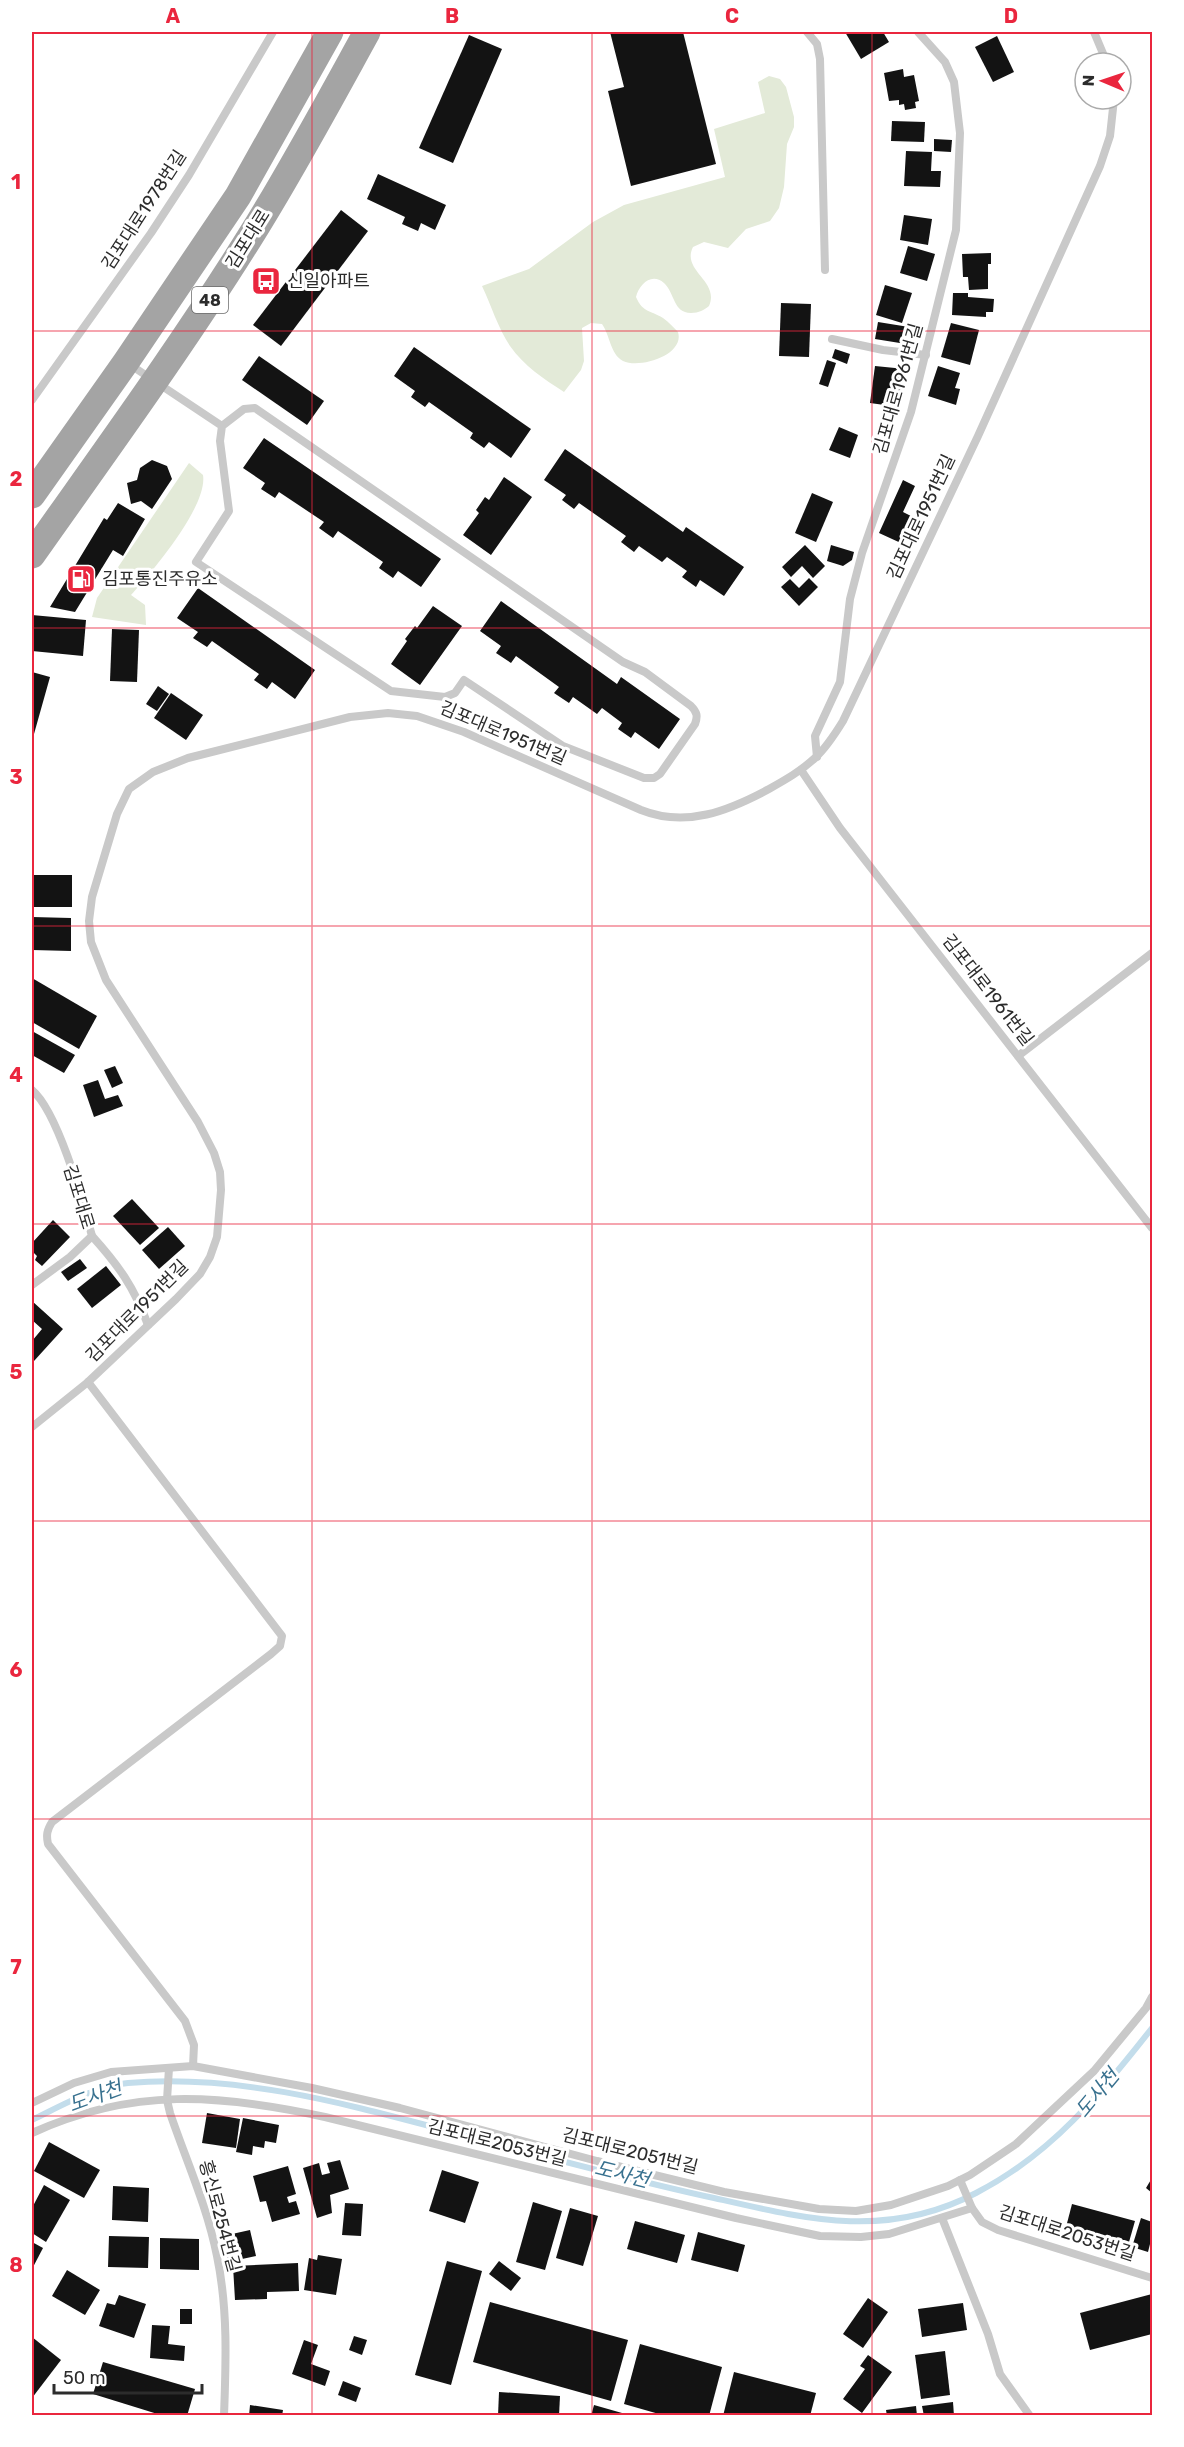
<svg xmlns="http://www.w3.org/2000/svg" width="1184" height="2447" font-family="Rubik,'Noto Sans KR',sans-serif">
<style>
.green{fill:#e3ead8}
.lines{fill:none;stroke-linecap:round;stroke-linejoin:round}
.stream{stroke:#c3ddeb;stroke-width:6}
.building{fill:#131313}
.service{stroke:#c9c9c9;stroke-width:8}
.primary{stroke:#a4a4a4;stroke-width:27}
.grid{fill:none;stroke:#ea263e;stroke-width:1.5;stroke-opacity:0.55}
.labels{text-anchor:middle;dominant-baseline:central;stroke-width:6;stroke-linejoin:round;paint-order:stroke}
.shield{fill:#fff;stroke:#6b6b6b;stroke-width:1.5}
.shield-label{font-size:16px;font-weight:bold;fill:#2c2c2c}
.street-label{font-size:18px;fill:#2c2c2c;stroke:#fff}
.poi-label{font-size:18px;fill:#2c2c2c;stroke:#fff;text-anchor:start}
.water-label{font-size:20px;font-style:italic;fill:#38718f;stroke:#fff}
.neatline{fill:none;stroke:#ea263e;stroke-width:2}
.grid-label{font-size:20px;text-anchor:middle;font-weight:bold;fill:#ea263e}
</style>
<rect width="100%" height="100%" fill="#fff"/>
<g class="green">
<path d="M769,76L780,79L786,87L794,117V127L787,144L784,187L779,208L770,221L746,229L728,248L704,242L693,247C681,271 720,281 709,306C704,310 699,313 691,313C673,313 675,293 664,283C652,272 639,284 636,297C643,313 650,310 663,318C669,322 673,327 678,332C685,355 640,369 623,361C610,354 610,335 602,324L591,323L582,328L584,361L581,370L564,392C544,379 524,366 510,346C498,328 491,305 482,286L529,269L593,222L624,205L725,177L714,129L765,113L758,82Z"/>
<path d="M189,463L203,475C208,506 152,572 131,595L145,605L146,625L92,617L97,598Z"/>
</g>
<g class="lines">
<path class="stream" d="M32,2120C61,2106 95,2086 128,2083C235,2074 339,2102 441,2129C532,2153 622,2178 714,2198C806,2219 887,2240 976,2193C1052,2154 1101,2093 1152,2028"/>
</g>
<g class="building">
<polygon points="610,32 683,32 716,164 631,186 608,91 624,87"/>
<polygon points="845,32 883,32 889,42 861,59"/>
<polygon points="469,35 502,49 453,163 419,148"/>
<polygon points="997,36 1014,72 993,82 975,47"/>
<polygon points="903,69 904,77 914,75 919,101 915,102 916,108 905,110 904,104 899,105 899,100 889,101 884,73"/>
<polygon points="892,121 925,122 924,142 891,141"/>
<polygon points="934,139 952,140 951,152 934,151"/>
<polygon points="906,151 932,152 931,171 941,171 940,187 904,186"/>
<polygon points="378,174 446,205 435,230 421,223 418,231 402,224 405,217 367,199"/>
<polygon points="341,210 368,231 281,346 253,325"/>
<polygon points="904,215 932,219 928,245 900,240"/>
<polygon points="908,246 935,254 927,281 900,273"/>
<polygon points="991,253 991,264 988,264 988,289 969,290 968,277 963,277 962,254"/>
<polygon points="885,285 912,293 902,323 876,315"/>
<polygon points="953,293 968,293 968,297 994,299 993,312 986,312 986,317 952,315"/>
<polygon points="781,303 811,304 809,357 779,356"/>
<polygon points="878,322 909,327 906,344 875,339"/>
<polygon points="951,323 979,330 970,365 941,357"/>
<polygon points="414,347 531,429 511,458 489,442 484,448 470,438 473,433 429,402 425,407 411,397 415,391 394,376"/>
<polygon points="835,349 850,354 847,364 832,358"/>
<polygon points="259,356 324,401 307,425 242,380"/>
<polygon points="827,360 836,363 828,387 819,384"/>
<polygon points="875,366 905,369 899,407 870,403"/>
<polygon points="938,366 960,373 955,388 960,389 956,405 928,396"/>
<polygon points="839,427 858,435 850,458 829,450"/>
<polygon points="264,438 441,559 421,587 398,571 393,578 379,568 383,562 338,531 333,538 319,528 324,522 279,492 275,498 261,489 265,483 243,468"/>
<polygon points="565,449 683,532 686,527 744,567 724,596 700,580 696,587 682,577 687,571 667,557 662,562 639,546 634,552 621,542 626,536 579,503 574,509 562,500 566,495 544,480"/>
<polygon points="152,460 167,466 172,479 152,509 141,501 131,504 127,483 137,480 140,468"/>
<polygon points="504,477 532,497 491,555 463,535 479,513 476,510 485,497 489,500"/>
<polygon points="903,480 915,486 903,512 915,518 903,544 879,533"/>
<polygon points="812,493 833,502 816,542 795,533"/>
<polygon points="118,503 145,519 123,556 113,550 75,612 50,607 104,518 107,520"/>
<polygon points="805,545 825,566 813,578 802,566 791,577 782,567"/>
<polygon points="831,545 854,552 852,560 843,566 827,561"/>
<polygon points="809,578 818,587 799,606 781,587 790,579 799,588"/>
<polygon points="198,588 315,670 295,699 272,682 267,689 254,680 259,674 212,641 207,647 193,638 198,632 177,618"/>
<polygon points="501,601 617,684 621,677 680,719 659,749 635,732 631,738 618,729 622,723 602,708 597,714 573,697 569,703 554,693 559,687 516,656 511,663 496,653 501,646 480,631"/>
<polygon points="433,606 462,626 420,685 391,664 407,641 405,639 415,626 417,628"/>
<polygon points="32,615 86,620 83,656 32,651"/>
<polygon points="112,629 139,630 137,682 110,681"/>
<polygon points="32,672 50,677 32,741"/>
<polygon points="158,686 169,694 157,711 146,704"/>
<polygon points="171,693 203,715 186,740 154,718"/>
<rect x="32" y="875" width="40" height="32"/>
<polygon points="32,917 71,918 71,951 32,950"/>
<polygon points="32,978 97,1016 79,1049 32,1022"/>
<polygon points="32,1031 75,1055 64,1073 32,1055"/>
<polygon points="115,1066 123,1083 112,1088 104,1070"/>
<polygon points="98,1080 105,1099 118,1095 123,1106 94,1117 83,1085"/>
<polygon points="132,1199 159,1228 140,1245 113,1216"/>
<polygon points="53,1220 70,1237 42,1266 35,1260 37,1256 32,1251 32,1243"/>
<polygon points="168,1227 185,1246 159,1269 142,1250"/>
<polygon points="80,1259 87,1268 68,1281 61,1272"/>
<polygon points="106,1266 121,1285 92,1308 77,1289"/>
<polygon points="32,1301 63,1329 34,1361 32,1359 32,1341 42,1329 32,1320"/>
<polygon points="207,2113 240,2119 236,2148 202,2143"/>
<polygon points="243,2118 279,2125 276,2143 265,2141 264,2148 253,2146 252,2155 236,2152"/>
<polygon points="49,2142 100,2170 84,2198 34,2171"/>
<polygon points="340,2160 349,2189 330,2195 332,2213 317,2218 303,2168 319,2163 322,2175 330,2173 327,2163"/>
<polygon points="288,2166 296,2194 287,2197 289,2203 296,2201 300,2214 272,2222 266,2201 260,2202 253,2176"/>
<polygon points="442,2170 479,2182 465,2223 429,2211"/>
<polygon points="1152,2178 1152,2193 1146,2188"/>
<polygon points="44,2185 70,2200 46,2242 32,2233 32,2208"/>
<polygon points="113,2186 149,2188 148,2222 112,2220"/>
<polygon points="533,2202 562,2211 545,2270 516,2262"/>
<polygon points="345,2203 363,2204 361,2236 342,2235"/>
<polygon points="1072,2204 1135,2221 1127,2249 1065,2231"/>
<polygon points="570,2208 598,2216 583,2266 556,2258"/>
<polygon points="1141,2218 1152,2222 1152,2236 1148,2252 1132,2247"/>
<polygon points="635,2221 685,2235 677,2263 627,2249"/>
<polygon points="250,2230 256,2256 228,2262 223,2236"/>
<polygon points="698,2232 745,2245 738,2272 691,2260"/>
<polygon points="109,2236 149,2237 148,2268 108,2267"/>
<polygon points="160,2238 199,2239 199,2270 160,2269"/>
<polygon points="32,2242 43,2248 32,2269"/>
<polygon points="318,2255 342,2259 336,2295 304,2290 309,2258 317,2260"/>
<polygon points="447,2261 482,2271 451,2385 415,2375"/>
<polygon points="499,2261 521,2278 511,2291 489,2274"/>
<polygon points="298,2263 299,2291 267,2292 267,2299 235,2300 233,2266"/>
<polygon points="67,2270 100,2290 85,2315 52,2296"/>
<polygon points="1152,2294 1152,2334 1090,2350 1080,2313"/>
<polygon points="119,2295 146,2304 134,2338 99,2326 107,2303 115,2305"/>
<polygon points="868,2298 888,2312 863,2348 843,2334"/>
<polygon points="490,2302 628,2340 611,2401 473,2362"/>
<polygon points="963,2303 967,2330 922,2337 918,2309"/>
<rect x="180" y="2309" width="12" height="15"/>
<polygon points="152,2325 170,2326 168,2344 185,2346 184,2361 150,2358"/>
<polygon points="354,2336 367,2340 362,2355 349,2350"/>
<polygon points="32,2337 61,2360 32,2398"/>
<polygon points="304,2340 318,2345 311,2364 330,2371 325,2386 292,2374"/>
<polygon points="640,2344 722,2367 709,2416 666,2416 624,2404"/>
<polygon points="945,2351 950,2395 921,2399 915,2355"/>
<polygon points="868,2355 892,2372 862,2413 843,2399 865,2369 860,2366"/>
<polygon points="103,2362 195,2389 187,2416 164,2416 93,2394"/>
<polygon points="734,2372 816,2393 810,2416 723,2416"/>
<polygon points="343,2381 361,2388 356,2402 338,2395"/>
<polygon points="499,2392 560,2396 559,2416 498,2416"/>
<polygon points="953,2402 954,2416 924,2416 922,2406"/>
<polygon points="250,2405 283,2410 282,2416 249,2416"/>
<polygon points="594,2405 622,2413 621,2416 591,2416"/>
<polygon points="916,2406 917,2416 887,2416 886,2410"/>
</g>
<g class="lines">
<g class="service">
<polyline points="807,32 817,44 820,59 825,270"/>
<polyline points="1094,32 1107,63"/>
<polyline points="832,339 883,350 926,355"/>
<path d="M129,364L222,426L244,409L255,408L623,662L645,672L691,706C697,712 698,716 695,724L660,774L654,778H644L563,746L464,680L455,693L445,697L391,691L196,562L229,511L220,441L222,426"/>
<polyline points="32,400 151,233 189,175 273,32"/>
<polyline points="817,757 815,736 840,682 850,599 862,553 911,412 956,230 960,133 954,82 945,62 918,32"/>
<polyline points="801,770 840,828 1152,1228"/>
<polyline points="1018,1056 1152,953"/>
<path d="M32,1090C58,1112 82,1200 92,1236L70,1257L32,1285"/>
<path d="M92,1236C119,1266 134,1287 148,1325"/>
<path d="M88,1382L282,1636L280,1646L271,1654L52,1822C47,1830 46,1835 48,1844L185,2021L194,2045L193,2066"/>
<path d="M32,1427L88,1382L176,1299L200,1274L210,1257L217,1237L221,1190L220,1172L214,1153L198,1122L106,980L91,942L89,921L92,897L117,814L129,789L153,772L188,758L350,717L388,713L417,716L464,732L641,810C686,828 728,811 769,789C785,780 801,771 815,758C826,748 835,734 843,721L978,436L1100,166L1110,136L1114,99"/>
<path d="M169,2068L167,2100L170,2113C186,2160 207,2206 217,2256C228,2309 226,2362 224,2416"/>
<polyline points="32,2103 74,2083 111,2072 193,2066 312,2088 400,2108 597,2161 724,2192 819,2209 856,2211 891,2205 948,2186 970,2175 1016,2144 1094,2071 1146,2008 1152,1997"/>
<path d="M32,2133C133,2087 219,2094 325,2117L736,2218L820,2236L861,2237L889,2234L972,2208L982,2222L998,2230L1152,2278"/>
<polyline points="960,2180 972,2208"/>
<polyline points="942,2218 988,2334 1000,2374 1030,2416"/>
</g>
<g class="primary">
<polyline points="32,495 126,362 238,196 330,32"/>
<path d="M32,555C106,450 182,346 250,237C292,170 329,101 367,32"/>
</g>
</g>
<path class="grid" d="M312,32V2416M592,32V2416M872,32V2416M32,331H1152M32,628H1152M32,926H1152M32,1224H1152M32,1521H1152M32,1819H1152M32,2116H1152"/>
<defs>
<g id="bus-square" transform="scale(1.5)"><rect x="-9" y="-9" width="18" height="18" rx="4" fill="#ea263e" stroke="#fff"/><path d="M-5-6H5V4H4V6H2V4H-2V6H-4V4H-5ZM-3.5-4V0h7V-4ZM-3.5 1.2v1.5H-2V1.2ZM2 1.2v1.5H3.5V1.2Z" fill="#fff"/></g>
<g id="fuel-square" transform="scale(1.5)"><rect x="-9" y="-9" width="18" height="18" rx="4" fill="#ea263e" stroke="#fff"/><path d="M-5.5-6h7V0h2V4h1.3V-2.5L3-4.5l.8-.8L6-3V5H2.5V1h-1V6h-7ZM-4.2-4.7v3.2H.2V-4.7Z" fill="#fff"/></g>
</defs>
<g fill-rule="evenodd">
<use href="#bus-square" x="266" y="281"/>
<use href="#fuel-square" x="81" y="579"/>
</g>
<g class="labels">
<rect class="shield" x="192" y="287" width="36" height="26" rx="4.5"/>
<g class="shield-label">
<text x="210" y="300">48</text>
</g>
<g class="street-label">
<text transform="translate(144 210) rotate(-57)">김포대로1978번길</text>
<text transform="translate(248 239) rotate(-58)">김포대로</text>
<text transform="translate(898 389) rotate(-74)">김포대로1961번길</text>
<text transform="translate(921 517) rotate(-65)">김포대로1951번길</text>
<text transform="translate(503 733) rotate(23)">김포대로1951번길</text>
<text transform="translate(988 990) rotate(52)">김포대로1961번길</text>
<text transform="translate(79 1197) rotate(73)">김포대로</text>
<text transform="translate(137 1311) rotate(-45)">김포대로1951번길</text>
<text transform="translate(497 2143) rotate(14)">김포대로2053번길</text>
<text transform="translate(630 2151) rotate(14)">김포대로2051번길</text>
<text transform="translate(220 2216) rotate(75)">흥신로254번길</text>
<text transform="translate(1067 2233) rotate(18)">김포대로2053번길</text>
</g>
<g class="poi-label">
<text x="287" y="281">신일아파트</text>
<text x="102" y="579">김포통진주유소</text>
</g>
<g class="water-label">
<text transform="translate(1097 2093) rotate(-50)">도사천</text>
<text transform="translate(95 2096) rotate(-20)">도사천</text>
<text transform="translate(622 2174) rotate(14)">도사천</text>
</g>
</g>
<rect width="1184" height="2447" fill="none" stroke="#ffffff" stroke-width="66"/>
<g transform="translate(1103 81) rotate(272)"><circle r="28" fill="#ffffff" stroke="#ababab" stroke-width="1.5"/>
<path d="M0-4.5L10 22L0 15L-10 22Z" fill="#ea263e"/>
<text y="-9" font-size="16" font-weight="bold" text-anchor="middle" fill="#2c2c2c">N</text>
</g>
<path d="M54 2384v9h148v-9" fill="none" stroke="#2c2c2c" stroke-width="3"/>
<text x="63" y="2384" font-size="18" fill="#2c2c2c" stroke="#ffffff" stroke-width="4.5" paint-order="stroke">50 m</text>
<rect x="33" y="33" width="1118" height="2381" class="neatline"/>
<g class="grid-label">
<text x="173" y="23">A</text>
<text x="452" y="23">B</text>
<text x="732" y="23">C</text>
<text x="1011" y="23">D</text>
<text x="16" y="189">1</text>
<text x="16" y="486">2</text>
<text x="16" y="784">3</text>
<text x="16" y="1082">4</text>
<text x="16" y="1379">5</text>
<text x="16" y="1677">6</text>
<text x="16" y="1974">7</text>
<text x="16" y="2272">8</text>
</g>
</svg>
